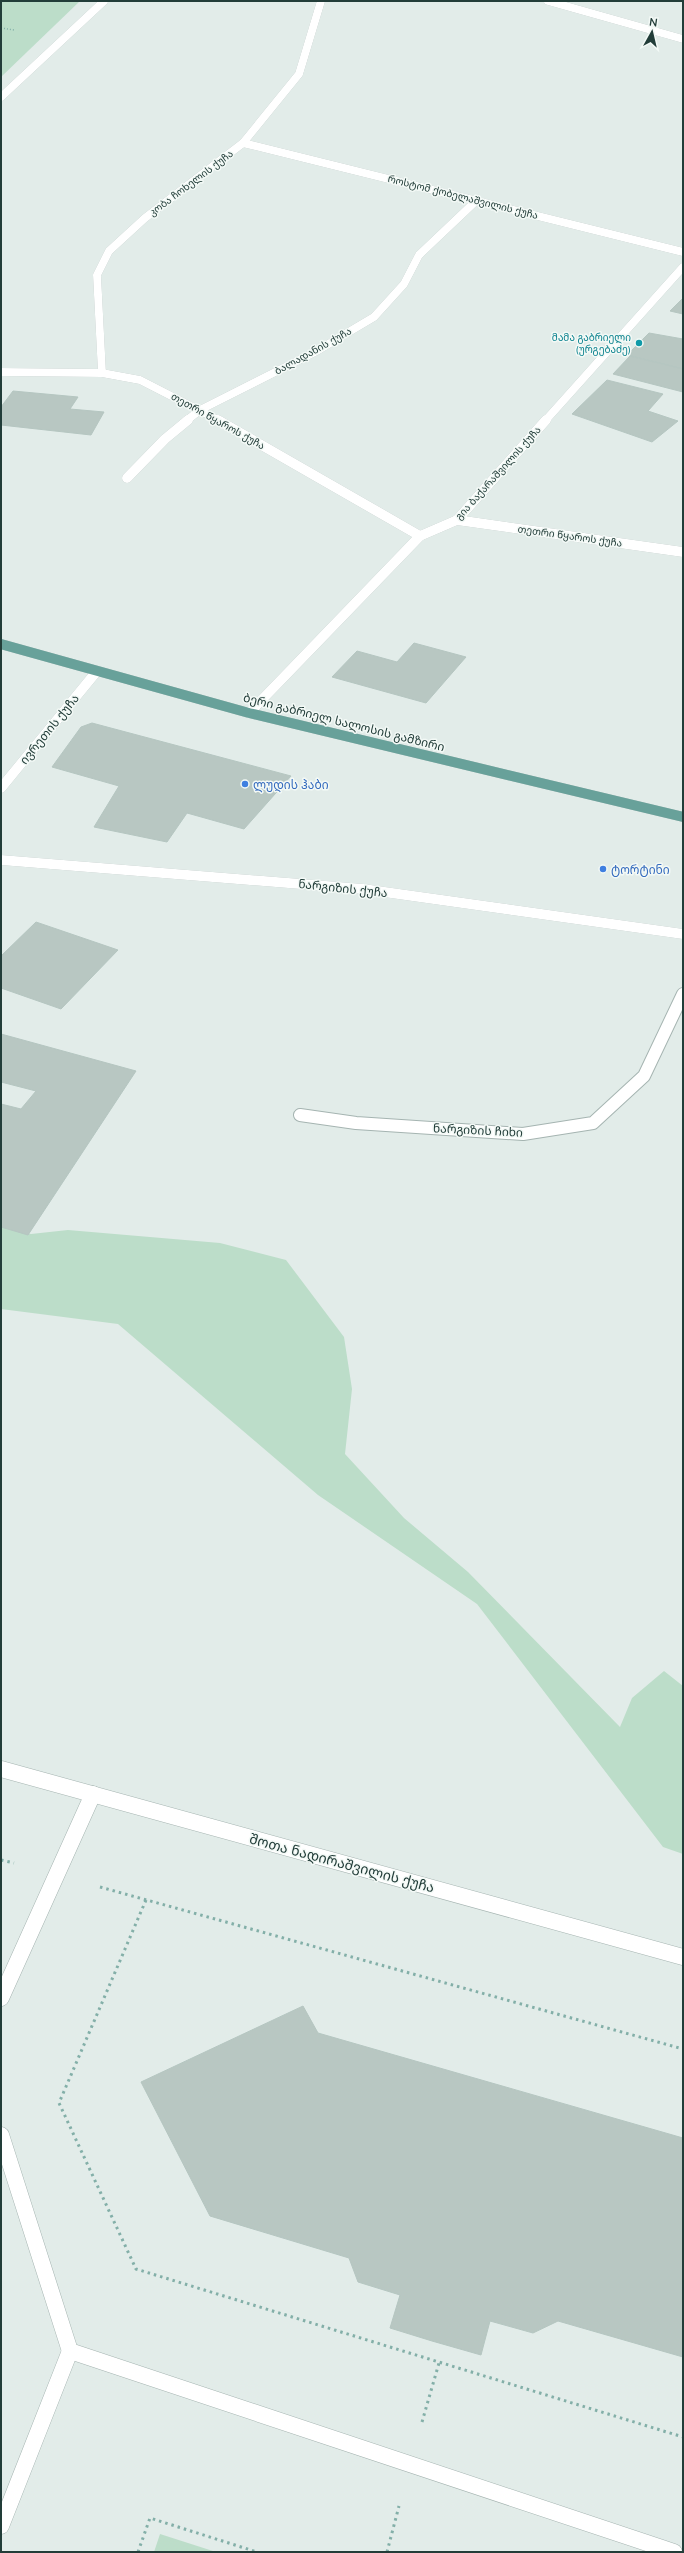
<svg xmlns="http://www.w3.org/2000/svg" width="684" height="2553" font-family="Mulish,'Noto Sans Georgian',sans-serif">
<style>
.green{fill:#bcddc9}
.building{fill:#b8c7c2;stroke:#b5c6c1}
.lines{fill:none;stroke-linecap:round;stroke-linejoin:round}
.minor-far3-casing{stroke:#a5b4b1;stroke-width:8}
.minor-far2-casing{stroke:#a5b4b1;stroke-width:10}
.minor-far1-casing{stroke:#a5b4b1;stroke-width:14}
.minor-casing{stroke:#a5b4b1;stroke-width:17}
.major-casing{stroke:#c1c9c8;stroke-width:10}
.path-far1{stroke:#83afa8;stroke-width:1.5;stroke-dasharray:1 2;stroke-linecap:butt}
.path{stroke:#83afa8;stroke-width:3;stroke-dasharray:2.5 4;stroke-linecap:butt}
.minor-far3{stroke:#fff;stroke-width:8}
.minor-far2{stroke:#fff;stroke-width:10}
.minor-far1{stroke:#fff;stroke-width:12}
.minor{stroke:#fff;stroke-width:16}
.major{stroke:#68a19a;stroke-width:10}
.culture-dot{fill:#0f9aa8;stroke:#f3f9f6;stroke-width:1.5}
.shop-dot{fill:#3f7fe0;stroke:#f3f9f6;stroke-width:1.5}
.labels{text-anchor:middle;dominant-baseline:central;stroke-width:3;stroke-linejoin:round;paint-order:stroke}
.far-street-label{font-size:10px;fill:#223d39;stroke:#f3f9f6}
.far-culture-label{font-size:10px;fill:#0d838f;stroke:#f3f9f6;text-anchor:end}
.street-label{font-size:12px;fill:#223d39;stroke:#f3f9f6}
.shop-label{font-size:12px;fill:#366cbe;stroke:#f3f9f6;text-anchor:start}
.near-street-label{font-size:14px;fill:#223d39;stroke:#f3f9f6}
</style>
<rect width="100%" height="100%" fill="#e2ece9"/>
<g class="green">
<polygon points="1,1 80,1 1,77"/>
<polygon points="1,1227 31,1234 68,1230 220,1243 286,1260 344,1337 352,1389 345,1454 404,1518 468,1572 620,1727 632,1698 664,1671 683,1686 683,1854 663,1847 477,1604 318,1495 118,1324 1,1309"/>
<polygon points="160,2534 216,2552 154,2552"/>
</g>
<g class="building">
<polygon points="683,298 683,314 670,311"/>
<polygon points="649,333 683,339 683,369 627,355"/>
<polygon points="630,356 683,369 683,392 613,374"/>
<polygon points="607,380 663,394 648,411 678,421 652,442 572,414"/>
<polygon points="13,391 78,397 70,409 104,412 91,435 1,425 1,407"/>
<polygon points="414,643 466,657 426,703 332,677 357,651 397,662"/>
<polygon points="92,723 291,776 244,829 187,813 167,842 94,827 119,786 52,767 81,727"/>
<polygon points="36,922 118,950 61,1009 1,988 1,956"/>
<polygon points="1,1034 136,1071 28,1235 1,1227 1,1104 21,1109 36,1091 1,1082"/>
<polygon points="303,2006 318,2033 683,2138 683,2357 558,2321 533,2333 490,2321 481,2355 432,2341 390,2328 400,2295 358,2282 349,2258 210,2216 141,2082"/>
</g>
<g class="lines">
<g class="minor-far3-casing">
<g id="minor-far3">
<polyline points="548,1 683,39"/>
<polyline points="1,97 104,1"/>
<polyline points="243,143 683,252"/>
<polyline points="1,372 102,373 140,380 220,421"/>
<polyline points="102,373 97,275 109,251 145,218 243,143 299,74 321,1"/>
<polyline points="186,421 200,410 315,352 374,317 404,284 419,255 477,200"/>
<polyline points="545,421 683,267"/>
</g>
</g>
<g class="minor-far2-casing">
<g id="minor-far2">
<polyline points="218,420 420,536"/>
<polyline points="127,478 165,439 188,420"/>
<polyline points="457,520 683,552"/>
<polyline points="249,713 420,536 457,520 546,420"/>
<polyline points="1,788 97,671"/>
<polyline points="1,860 363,889 683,934"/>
</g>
</g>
<g class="minor-far1-casing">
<polyline id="minor-far1" points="300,1115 356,1123 523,1134 593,1123 644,1076 683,994"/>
</g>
<g class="minor-casing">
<g id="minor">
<polyline points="1,1769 683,1957"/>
<polyline points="1,1998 93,1794"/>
<polyline points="1,2135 70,2351 674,2552"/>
<polyline points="1,2526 70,2351"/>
</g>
</g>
<g class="major-casing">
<polyline id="major" points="1,644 249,713 683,817"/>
</g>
<polyline class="path-far1" points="1,28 14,30"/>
<g class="path">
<polyline points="1,1860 14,1863"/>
<polyline points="100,1887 683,2049"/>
<polyline points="146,1900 59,2103 136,2269 683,2437"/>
<polyline points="422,2422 439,2363"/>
<polyline points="138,2552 150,2518 257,2552"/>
<polyline points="387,2552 399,2506"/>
</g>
<use href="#minor-far3" class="minor-far3"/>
<use href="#minor-far2" class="minor-far2"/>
<use href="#minor-far1" class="minor-far1"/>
<use href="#minor" class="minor"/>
<use href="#major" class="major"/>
</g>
<circle class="culture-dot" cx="639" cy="343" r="4"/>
<g class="shop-dot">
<circle cx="245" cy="784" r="4"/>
<circle cx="603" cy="869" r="4"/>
</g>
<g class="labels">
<g class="far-street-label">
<text transform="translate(191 183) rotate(-37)">კობა ჩოხელის ქუჩა</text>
<text transform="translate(463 197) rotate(14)">როსტომ ქობელაშვილის ქუჩა</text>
<text transform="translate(313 351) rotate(-29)">ბალადანის ქუჩა</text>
<text transform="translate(218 421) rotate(29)">თეთრი წყაროს ქუჩა</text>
<text transform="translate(498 473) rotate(-48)">გია ბაქარაშვილის ქუჩა</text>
<text transform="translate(570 536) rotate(8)">თეთრი წყაროს ქუჩა</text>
</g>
<g class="far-culture-label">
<text x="631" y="337">მამა გაბრიელი<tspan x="631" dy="12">(ურგებაძე)</tspan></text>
</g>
<g class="street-label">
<text transform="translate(344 722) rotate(14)">ბერი გაბრიელ სალოსის გამზირი</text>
<text transform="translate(49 729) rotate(-51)">ივრეთის ქუჩა</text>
<text transform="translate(343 888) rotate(6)">ნარგიზის ქუჩა</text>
<text transform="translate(478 1130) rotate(3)">ნარგიზის ჩიხი</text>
</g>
<g class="shop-label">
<text x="253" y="784">ლუდის ჰაბი</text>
<text x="611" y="869">ტორტინი</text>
</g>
<g class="near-street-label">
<text transform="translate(342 1863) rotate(15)">შოთა ნადირაშვილის ქუჩა</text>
</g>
</g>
<rect width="684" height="2553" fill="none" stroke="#223d39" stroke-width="4"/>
<g transform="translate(652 32) rotate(8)" stroke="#f3f9f6" stroke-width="3" paint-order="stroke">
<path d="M0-3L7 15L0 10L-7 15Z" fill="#223d39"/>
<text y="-6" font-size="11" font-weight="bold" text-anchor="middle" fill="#223d39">N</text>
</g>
</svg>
